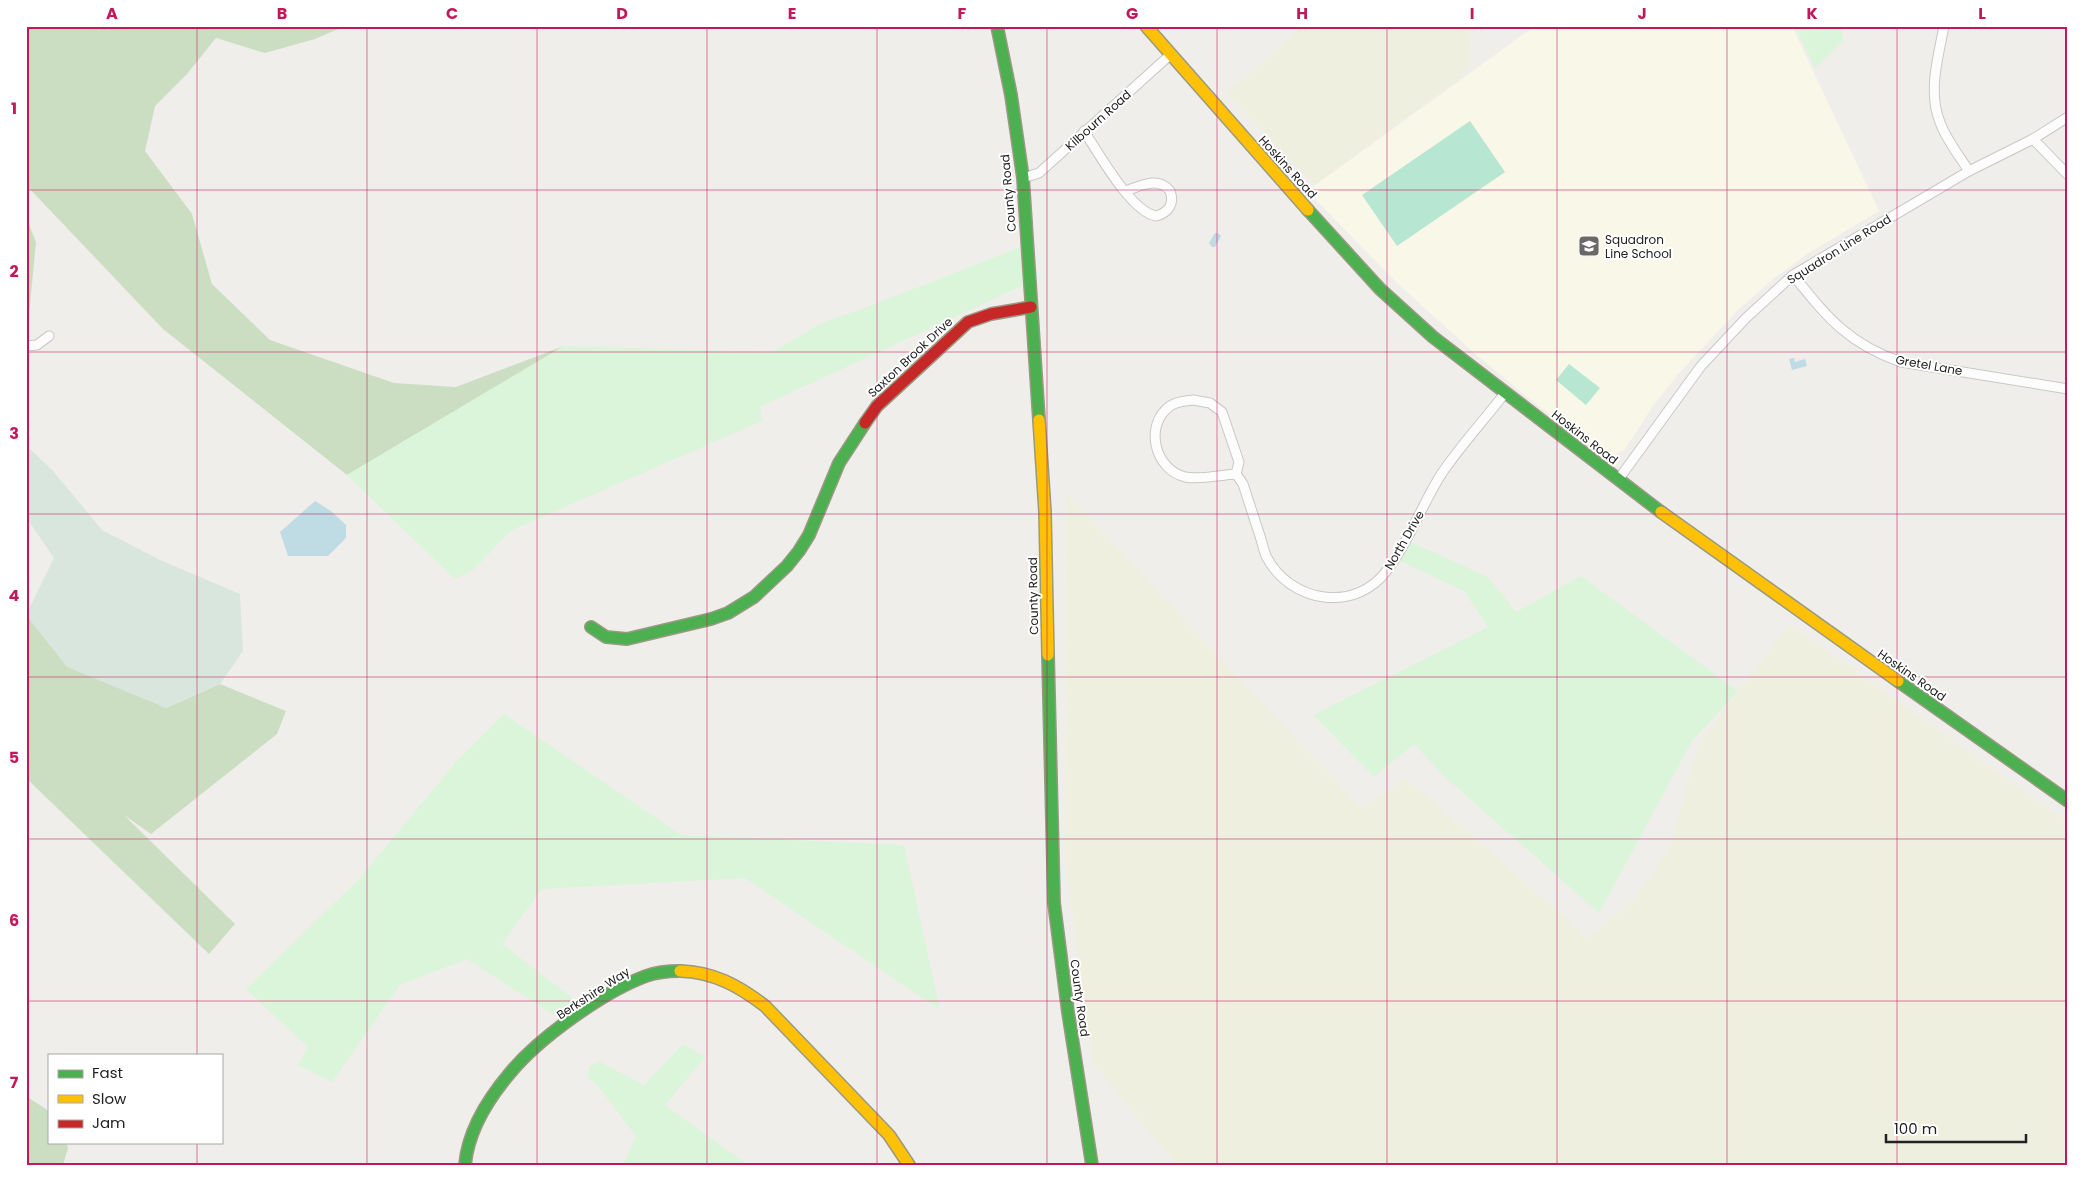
<svg xmlns="http://www.w3.org/2000/svg" width="2094" height="1191" font-family="Poppins,sans-serif">
<style>
.education{fill:#f8f7e8}
.farmland{fill:#efefdf}
.forest{fill:#cbdec1}
.wetland{fill:#d9e6de}
.park{fill:#daf5da}
.pitch{fill:#b7e6d2}
.water{fill:#bfdbe3}
.lines{fill:none;stroke-linecap:round;stroke-linejoin:round}
.street-casing{stroke:#c9c8c7;stroke-width:11}
.fast-casing{stroke:#999a82;stroke-width:14}
.slow-casing{stroke:#999a82;stroke-width:14}
.jam-casing{stroke:#999a82;stroke-width:14}
.street{stroke:#fdfcfc;stroke-width:9}
.fast{stroke:#4caf50;stroke-width:11}
.slow{stroke:#ffc107;stroke-width:11}
.jam{stroke:#c62828;stroke-width:11}
.grid{fill:none;stroke:#c2185b;stroke-width:1;stroke-opacity:0.55}
.labels{text-anchor:middle;dominant-baseline:central;stroke-width:4;stroke-linejoin:round;paint-order:stroke}
.street-label{font-size:12px;fill:#222;stroke:#fff}
.poi-label{font-size:12px;fill:#222;stroke:#fff;text-anchor:start}
.neatline{fill:none;stroke:#c2185b;stroke-width:2}
.grid-label{font-size:16px;text-anchor:middle;font-weight:bold;fill:#c2185b}
</style>
<rect width="100%" height="100%" fill="#f0eeeb"/>
<polygon class="education" points="1535,26 1792,26 1879,211 1807,254 1772,280 1739,309 1680,372 1653,406 1625,449 1614,455 1607,454 1600,451 1527,397 1473,352 1396,282 1307,191"/>
<g class="farmland">
<polygon points="1302,26 1471,26 1469,66 1459,79 1315,185 1225,93 1247,76"/>
<polygon points="1066,493 1361,808 1406,778 1589,938 1634,900 1671,845 1698,745 1789,624 2068,823 2068,1165 1177,1165 1093,1064 1065,859"/>
</g>
<g class="forest">
<polygon points="26,26 345,26 315,39 265,53 216,38 187,74 155,106 145,151 192,214 212,284 270,340 394,383 456,387 564,346 347,475 163,329 26,185"/>
<polygon points="26,217 36,242 26,346"/>
<polygon points="26,615 166,708 220,684 286,711 277,734 151,834 124,815 235,924 209,954 26,778"/>
<polygon points="26,1096 49,1111 49,1142 66,1142 68,1148 63,1165 26,1165"/>
</g>
<polygon class="wetland" points="26,445 53,471 102,530 160,560 240,594 243,651 220,684 166,708 67,667 26,615 54,558 26,517"/>
<g class="park">
<polygon points="1795,26 1841,26 1843,40 1815,68"/>
<polygon points="1023,246 1022,286 760,407 762,421 512,530 472,571 455,579 347,475 564,346 772,352 822,323 870,306"/>
<polygon points="1407,540 1488,577 1516,612 1581,576 1738,691 1692,741 1599,913 1445,777 1414,744 1374,777 1313,715 1488,627 1464,591 1396,559"/>
<polygon points="504,714 681,835 904,845 940,1010 745,878 542,889 502,944 583,1006 563,1021 467,959 400,985 332,1082 298,1065 308,1047 246,989 359,879 456,762"/>
<polygon points="683,1044 705,1057 665,1105 748,1165 623,1165 636,1136 599,1087 587,1077 589,1067 598,1061 644,1085"/>
</g>
<g class="pitch">
<polygon points="1470,121 1505,172 1397,246 1362,195"/>
<polygon points="1569,364 1600,388 1586,405 1556,380"/>
</g>
<g class="water">
<polygon points="1215,233 1218,233 1221,236 1215,247 1212,247 1209,243"/>
<polygon points="1794,358 1795,362 1805,359 1807,366 1792,370 1789,359"/>
<polygon points="315,501 331,511 346,525 346,538 328,556 288,556 280,532"/>
</g>
<g class="lines">
<g class="street-casing">
<g id="street">
<path d="M1944,26C1938,59 1927,93 1941,125C1947,140 1959,156 1969,171"/>
<path d="M1084,131C1098,152 1131,212 1156,216C1168,213 1175,204 1170,191C1158,176 1141,186 1125,191"/>
<polyline points="2033,139 2068,175"/>
<polyline points="1023,178 1039,173 1170,55"/>
<path d="M1793,275C1827,317 1848,344 1901,362L2068,389"/>
<polyline points="26,346 37,345 49,336"/>
<path d="M1193,400L1210,403L1222,412L1239,462L1236,474C1219,475 1201,480 1185,477C1154,469 1144,425 1170,406C1177,401 1185,401 1193,400Z"/>
<path d="M1236,474L1243,484C1248,499 1253,515 1258,530C1261,538 1263,548 1266,556C1290,603 1356,614 1388,569C1410,540 1422,504 1442,473C1461,445 1485,419 1505,393"/>
<polyline points="1618,480 1701,366 1746,318 1793,275 1969,171 2033,139 2068,117"/>
</g>
</g>
<g class="fast-casing">
<g id="fast">
<polyline points="997,26 1011,95 1023,178 1039,420"/>
<polyline points="1308,210 1380,289 1433,337 1661,512"/>
<polyline points="591,627 606,637 627,639 711,619 728,613 754,597 787,566 799,551 809,535 839,463 865,423"/>
<polyline points="1048,655 1054,903 1068,1012 1092,1165"/>
<polyline points="1898,681 2068,801"/>
<path d="M465,1165C468,1131 488,1099 510,1073C539,1038 603,992 646,976C657,972 669,971 680,971"/>
</g>
</g>
<g class="slow-casing">
<g id="slow">
<polyline points="1146,26 1308,210"/>
<polyline points="1039,420 1045,512 1048,655"/>
<polyline points="1661,512 1898,681"/>
<path d="M680,971C714,972 739,986 765,1006L889,1135L909,1165"/>
</g>
</g>
<g class="jam-casing">
<polyline id="jam" points="865,423 877,406 968,322 991,314 1031,307"/>
</g>
<use href="#street" class="street"/>
<use href="#fast" class="fast"/>
<use href="#slow" class="slow"/>
<use href="#jam" class="jam"/>
</g>
<path class="grid" d="M197,26V1055M367,26V1165M537,26V1165M707,26V1165M877,26V1165M1047,26V1165M1217,26V1165M1387,26V1165M1557,26V1165M1727,26V1165M1897,26V1165M26,190H2068M26,352H2068M26,514H2068M26,677H2068M26,839H2068M26,1001H2068M197,1142V1165"/>
<defs>
<g id="school-square" transform="scale(1.125)"><rect x="-9" y="-9" width="18" height="18" rx="4" fill="#6a6968" stroke="#fff"/><path d="M0-5L7-2L0 1L-7-2ZM-4 1L0 2.5L4 1V4Q0 6-4 4Z" fill="#fff"/></g>
</defs>
<g fill-rule="evenodd">
<use href="#school-square" x="1589" y="246"/>
</g>
<g class="labels">
<g class="street-label">
<text transform="translate(1098 120) rotate(-42)">Kilbourn Road</text>
<text transform="translate(1288 167) rotate(48)">Hoskins Road</text>
<text transform="translate(1008 193) rotate(-95)">County Road</text>
<text transform="translate(1839 249) rotate(-32)">Squadron Line Road</text>
<text transform="translate(910 357) rotate(-43)">Saxton Brook Drive</text>
<text transform="translate(1929 365) rotate(10)">Gretel Lane</text>
<text transform="translate(1585 437) rotate(38)">Hoskins Road</text>
<text transform="translate(1404 540) rotate(-60)">North Drive</text>
<text transform="translate(1033 596) rotate(-91)">County Road</text>
<text transform="translate(1912 675) rotate(35)">Hoskins Road</text>
<text transform="translate(593 993) rotate(-33)">Berkshire Way</text>
<text transform="translate(1080 998) rotate(82)">County Road</text>
</g>
<g class="poi-label">
<text x="1605" y="239">Squadron<tspan x="1605" dy="14">Line School</tspan></text>
</g>
</g>
<rect width="2094" height="1191" fill="none" stroke="#ffffff" stroke-width="55"/>
<rect x="48" y="1054" width="175" height="90" fill="#ffffff" stroke="#a7a7a7"/>
<rect x="58" y="1070" width="25" height="8" fill="#4caf50" stroke="#a7a7a7"/>
<text x="92" y="1078" font-size="15" fill="#222222">Fast</text>
<rect x="58" y="1095" width="25" height="8" fill="#ffc107" stroke="#a7a7a7"/>
<text x="92" y="1104" font-size="15" fill="#222222">Slow</text>
<rect x="58" y="1120" width="25" height="8" fill="#c62828" stroke="#a7a7a7"/>
<text x="92" y="1128" font-size="15" fill="#222222">Jam</text>
<path d="M1886 1134v8h140v-8" fill="none" stroke="#222222" stroke-width="2.5"/>
<text x="1894" y="1134" font-size="15" fill="#222222" stroke="#ffffff" stroke-width="4" paint-order="stroke">100 m</text>
<rect x="28" y="28" width="2038" height="1136" class="neatline"/>
<g class="grid-label">
<text x="112" y="19">A</text>
<text x="282" y="19">B</text>
<text x="452" y="19">C</text>
<text x="622" y="19">D</text>
<text x="792" y="19">E</text>
<text x="962" y="19">F</text>
<text x="1132" y="19">G</text>
<text x="1302" y="19">H</text>
<text x="1472" y="19">I</text>
<text x="1642" y="19">J</text>
<text x="1812" y="19">K</text>
<text x="1982" y="19">L</text>
<text x="14" y="114">1</text>
<text x="14" y="277">2</text>
<text x="14" y="439">3</text>
<text x="14" y="601">4</text>
<text x="14" y="763">5</text>
<text x="14" y="926">6</text>
<text x="14" y="1088">7</text>
</g>
</svg>
